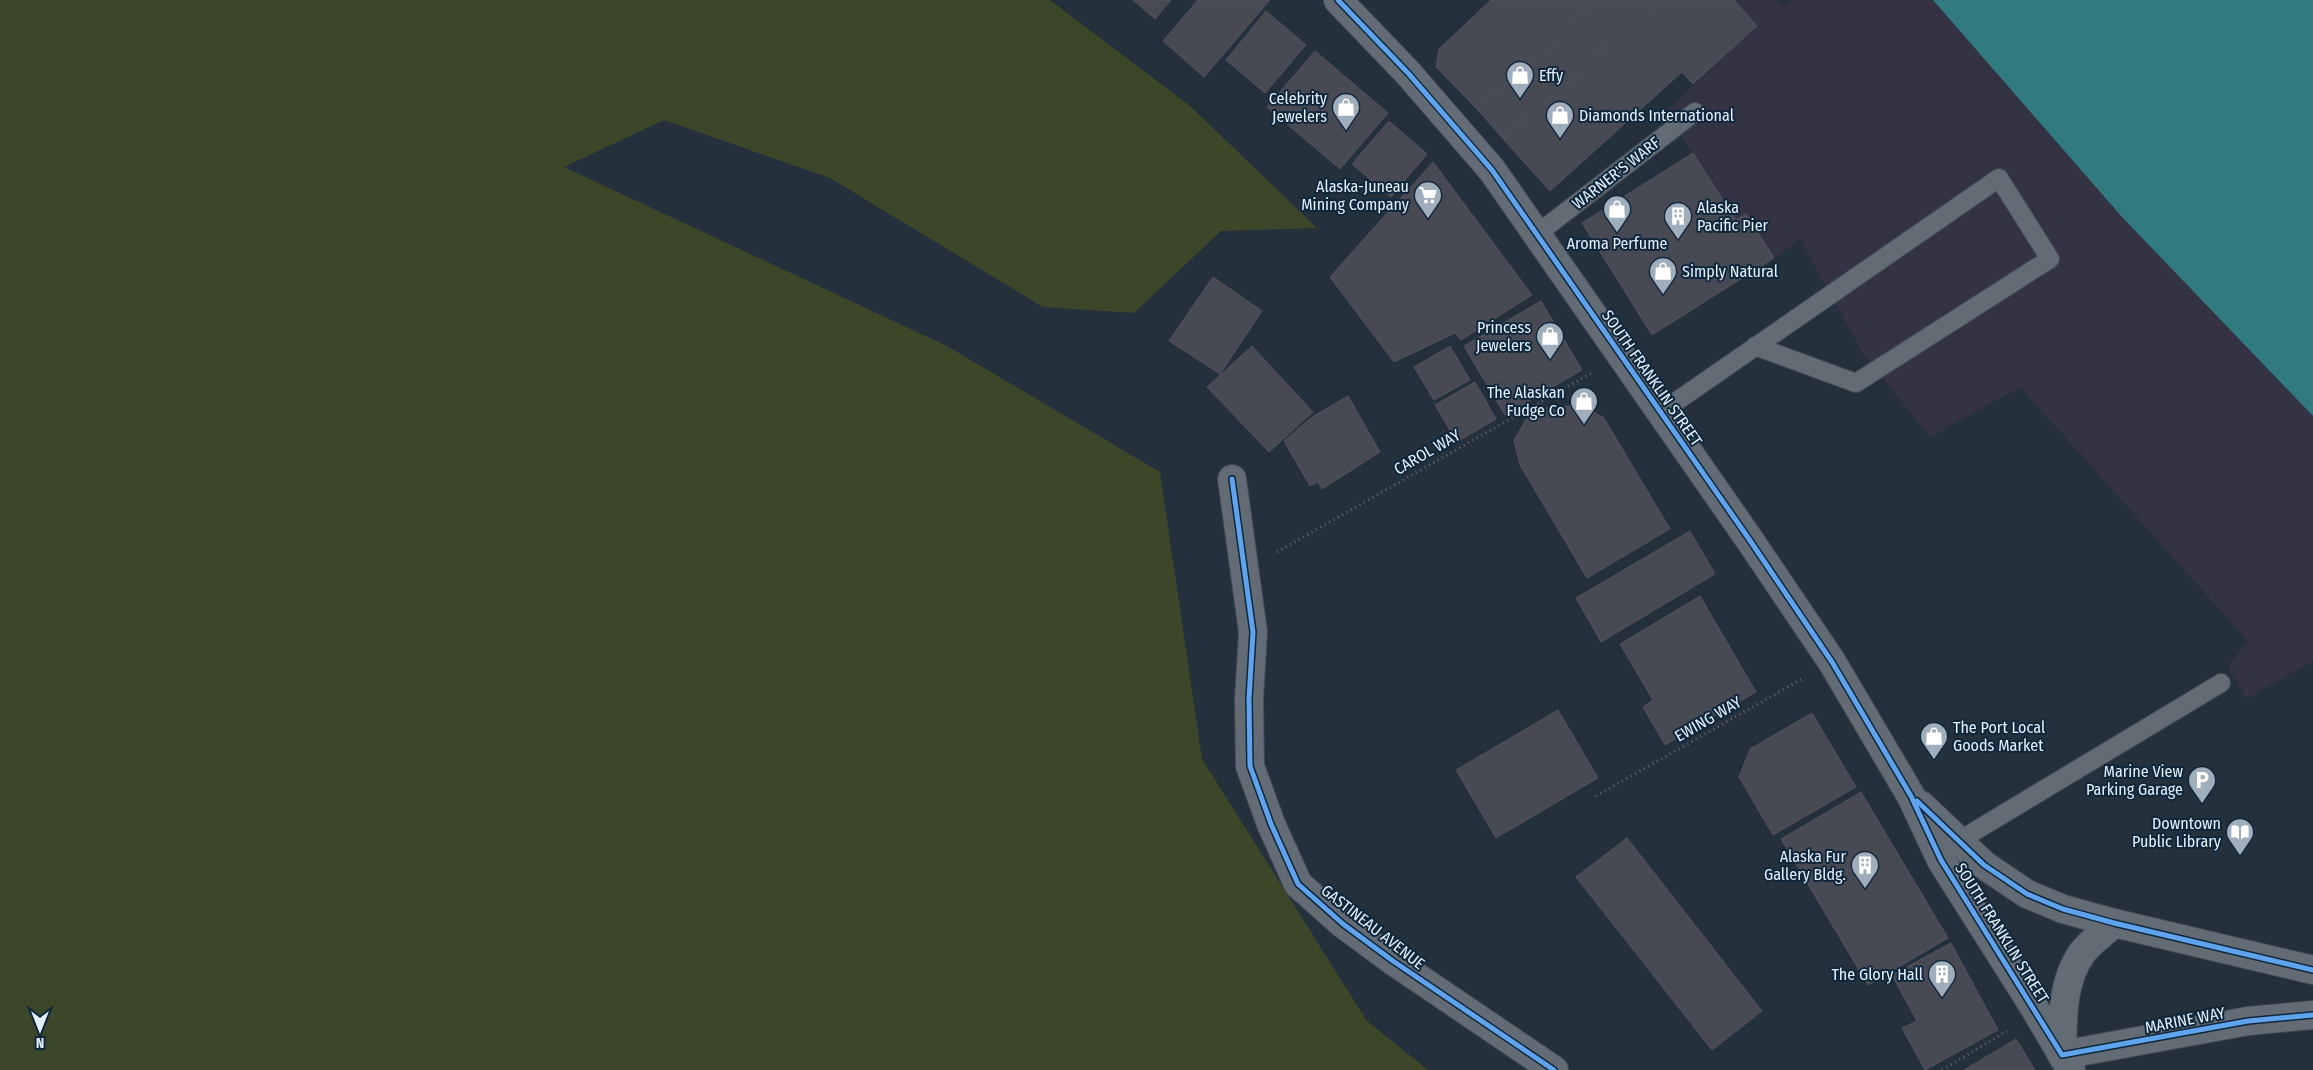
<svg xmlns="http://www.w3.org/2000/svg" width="2313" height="1070" font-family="'Fira Sans Condensed',sans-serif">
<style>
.commercial{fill:#343344}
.green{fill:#3c472a}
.water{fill:#317a80}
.building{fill:#474953;stroke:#51525d}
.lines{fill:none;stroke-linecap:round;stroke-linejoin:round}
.lane-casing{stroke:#414c56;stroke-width:20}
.street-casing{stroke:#414c56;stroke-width:30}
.secondary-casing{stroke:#414c56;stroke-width:30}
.path{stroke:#606972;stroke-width:3;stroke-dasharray:1 4;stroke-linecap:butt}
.lane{stroke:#636c75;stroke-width:18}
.street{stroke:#636c75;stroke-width:28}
.secondary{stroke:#636c75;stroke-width:28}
.cycleway-casing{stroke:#10273b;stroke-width:8}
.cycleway{stroke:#60a3ed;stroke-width:5}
.labels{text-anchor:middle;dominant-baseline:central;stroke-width:4;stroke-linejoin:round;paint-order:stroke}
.poi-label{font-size:16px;fill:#e3f1fe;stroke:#10273b;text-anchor:end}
.street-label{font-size:16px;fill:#e3f1fe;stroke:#10273b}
</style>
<rect width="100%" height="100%" fill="#24303c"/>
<polygon class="commercial" points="1734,0 1777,0 1783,7 1792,0 1939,0 2313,409 2313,661 2246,699 2228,666 2248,641 2020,387 1930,437 1862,352 1800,239 1774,258 1746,214 1736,220 1666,112 1757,26"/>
<polygon class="green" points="0,0 1050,0 1190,106 1317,228 1221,231 1134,313 1043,307 830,178 664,120 564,167 947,346 1160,472 1202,759 1367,1021 1428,1070 0,1070"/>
<polygon class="water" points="1933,0 2313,0 2313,416 2122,217"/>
<g class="building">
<polygon points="1133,0 1171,0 1155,19"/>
<polygon points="1198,0 1270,0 1204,77 1163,41"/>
<polygon points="1491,0 1599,0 1478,110 1436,67 1439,49"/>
<polygon points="1599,0 1659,0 1504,140 1478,110"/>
<polygon points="1659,0 1734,0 1757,26 1693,84 1682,72 1550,191 1504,140"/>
<polygon points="1266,11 1306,45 1265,93 1226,60"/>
<polygon points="1315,51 1388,113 1340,169 1267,107"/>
<polygon points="1389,121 1427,154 1391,197 1352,164"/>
<polygon points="1693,153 1736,220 1746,214 1774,258 1652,335 1582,223"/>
<polygon points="1433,162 1532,295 1461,340 1455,333 1394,362 1330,277"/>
<polygon points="1213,277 1262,311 1220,374 1169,341"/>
<polygon points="1541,301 1582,370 1505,415 1464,346"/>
<polygon points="1252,346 1313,412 1269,452 1207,387"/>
<polygon points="1450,346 1470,380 1434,400 1414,367"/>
<polygon points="1475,382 1496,419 1457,442 1435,405"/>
<polygon points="1348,396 1380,452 1322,489 1318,482 1310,486 1284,441 1312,417"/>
<polygon points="1581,405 1604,418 1670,529 1587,578 1520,465 1514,440 1532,409"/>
<polygon points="1690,531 1715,574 1601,642 1576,598"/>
<polygon points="1700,596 1756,692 1665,745 1643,707 1653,700 1620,644"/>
<polygon points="1558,710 1598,778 1496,838 1456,770"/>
<polygon points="1812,713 1856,787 1773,835 1739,777 1750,749"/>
<polygon points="1861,792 1948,938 1868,985 1781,839"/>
<polygon points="1627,838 1762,1011 1712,1050 1576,877"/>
<polygon points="1951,943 1998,1030 1925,1070 1902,1028 1917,1021 1892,975"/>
<polygon points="2016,1039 2035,1070 1964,1070"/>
</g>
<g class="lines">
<g class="lane-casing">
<g id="lane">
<polyline points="1537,234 1695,112"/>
<polyline points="1661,412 1999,178 2050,259 1856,383 1755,346"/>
<polyline points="1960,840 2221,683"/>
</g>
</g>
<g class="street-casing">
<polyline id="street" points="1232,479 1253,632 1249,699 1250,766 1271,824 1298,884 1343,924 1393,961 1554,1070"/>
</g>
<g class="secondary-casing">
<g id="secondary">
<polyline points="1338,0 1408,73 1492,170 1749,539 1832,662 1911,796 1941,860 2034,1007 2071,1070"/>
<polyline points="1921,805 1984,865 2027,894 2063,909 2114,923 2313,970"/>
<polyline points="2062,1055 2248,1021 2313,1015"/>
<path d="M2062,1055C2063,1021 2061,982 2082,953C2090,942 2104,933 2114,923"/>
</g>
</g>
<g class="path">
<polyline points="1277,552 1591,373"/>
<polyline points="1596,796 1802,679"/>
<polyline points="1942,1070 2007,1031"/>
</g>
<use href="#lane" class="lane"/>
<use href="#street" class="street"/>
<use href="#secondary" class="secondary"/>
<g class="cycleway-casing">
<g id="cycleway">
<polyline points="1338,0 1408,73 1492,170 1749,539 1832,662 1911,796 1941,860 2062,1055 2248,1021 2313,1015"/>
<polyline points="1232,479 1253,632 1249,699 1250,766 1271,824 1298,884 1343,924 1393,961 1554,1070"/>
<polyline points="1917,801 1984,865 2027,894 2063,909 2114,923 2313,970"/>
</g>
</g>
<use href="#cycleway" class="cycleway"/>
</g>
<defs>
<g id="shop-pin" transform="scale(1.4375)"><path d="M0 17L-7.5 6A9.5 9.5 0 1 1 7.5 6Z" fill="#a0adba" stroke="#10273b"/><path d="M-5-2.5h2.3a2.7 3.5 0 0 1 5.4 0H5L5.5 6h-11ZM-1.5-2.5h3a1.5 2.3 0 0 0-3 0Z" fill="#fff"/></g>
<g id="supermarket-pin" transform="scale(1.4375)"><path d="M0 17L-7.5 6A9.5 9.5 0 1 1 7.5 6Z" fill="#a0adba" stroke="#10273b"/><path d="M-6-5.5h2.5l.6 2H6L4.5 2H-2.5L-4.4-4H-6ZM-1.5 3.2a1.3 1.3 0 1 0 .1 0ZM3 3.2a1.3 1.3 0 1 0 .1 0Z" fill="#fff"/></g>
<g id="building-pin" transform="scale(1.4375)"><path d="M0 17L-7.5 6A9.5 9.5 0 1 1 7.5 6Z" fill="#a0adba" stroke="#10273b"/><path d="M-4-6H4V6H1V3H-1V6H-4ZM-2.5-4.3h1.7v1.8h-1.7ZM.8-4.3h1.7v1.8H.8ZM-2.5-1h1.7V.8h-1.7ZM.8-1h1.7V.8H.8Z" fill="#fff"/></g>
<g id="parking-pin" transform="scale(1.4375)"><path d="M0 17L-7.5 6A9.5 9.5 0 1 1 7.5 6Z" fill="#a0adba" stroke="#10273b"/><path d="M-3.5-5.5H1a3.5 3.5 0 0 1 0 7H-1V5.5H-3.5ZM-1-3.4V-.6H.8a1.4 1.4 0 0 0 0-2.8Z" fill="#fff"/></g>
<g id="library-pin" transform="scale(1.4375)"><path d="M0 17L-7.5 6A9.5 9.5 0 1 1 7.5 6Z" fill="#a0adba" stroke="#10273b"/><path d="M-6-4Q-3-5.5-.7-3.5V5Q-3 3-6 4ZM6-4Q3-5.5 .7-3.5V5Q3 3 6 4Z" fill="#fff"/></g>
</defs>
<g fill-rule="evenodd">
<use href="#shop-pin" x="1520" y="75"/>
<use href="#shop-pin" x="1346" y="107"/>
<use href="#shop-pin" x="1560" y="115"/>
<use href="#supermarket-pin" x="1428" y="195"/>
<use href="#shop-pin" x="1617" y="209"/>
<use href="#building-pin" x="1678" y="216"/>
<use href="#shop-pin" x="1663" y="271"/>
<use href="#shop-pin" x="1550" y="336"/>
<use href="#shop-pin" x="1584" y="401"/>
<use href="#shop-pin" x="1934" y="736"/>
<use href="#parking-pin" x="2202" y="780"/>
<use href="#library-pin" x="2240" y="832"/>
<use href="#building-pin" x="1865" y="865"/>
<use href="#building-pin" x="1942" y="974"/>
</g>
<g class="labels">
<g class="poi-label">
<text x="1539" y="75" text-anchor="start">Effy</text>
<text x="1327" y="98">Celebrity<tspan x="1327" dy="18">Jewelers</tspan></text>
<text x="1579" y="115" text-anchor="start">Diamonds International</text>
<text x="1409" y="186">Alaska-Juneau<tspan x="1409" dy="18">Mining Company</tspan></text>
<text x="1697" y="207" text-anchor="start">Alaska<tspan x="1697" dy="18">Pacific Pier</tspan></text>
<text x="1617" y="243" text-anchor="middle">Aroma Perfume</text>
<text x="1682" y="271" text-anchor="start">Simply Natural</text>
<text x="1531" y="327">Princess<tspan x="1531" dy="18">Jewelers</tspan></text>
<text x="1565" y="392">The Alaskan<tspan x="1565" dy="18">Fudge Co</tspan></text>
<text x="1953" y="727" text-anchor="start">The Port Local<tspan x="1953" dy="18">Goods Market</tspan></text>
<text x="2183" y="771">Marine View<tspan x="2183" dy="18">Parking Garage</tspan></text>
<text x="2221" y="823">Downtown<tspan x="2221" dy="18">Public Library</tspan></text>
<text x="1846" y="856">Alaska Fur<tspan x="1846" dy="18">Gallery Bldg.</tspan></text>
<text x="1923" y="974">The Glory Hall</text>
</g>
<g class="street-label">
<text transform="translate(1616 173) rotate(-38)">WARNER'S WARF</text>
<text transform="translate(1652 378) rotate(55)">SOUTH FRANKLIN STREET</text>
<text transform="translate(1427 452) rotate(-30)">CAROL WAY</text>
<text transform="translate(1708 719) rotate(-30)">EWING WAY</text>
<text transform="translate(1373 927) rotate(38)">GASTINEAU AVENUE</text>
<text transform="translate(2002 933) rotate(58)">SOUTH FRANKLIN STREET</text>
<text transform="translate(2185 1020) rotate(-11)">MARINE WAY</text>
</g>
</g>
<g transform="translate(40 1030) rotate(180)" stroke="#10273b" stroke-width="4" paint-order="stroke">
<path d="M0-4L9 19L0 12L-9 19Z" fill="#e3f1fe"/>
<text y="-8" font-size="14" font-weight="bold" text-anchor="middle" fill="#e3f1fe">N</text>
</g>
</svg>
